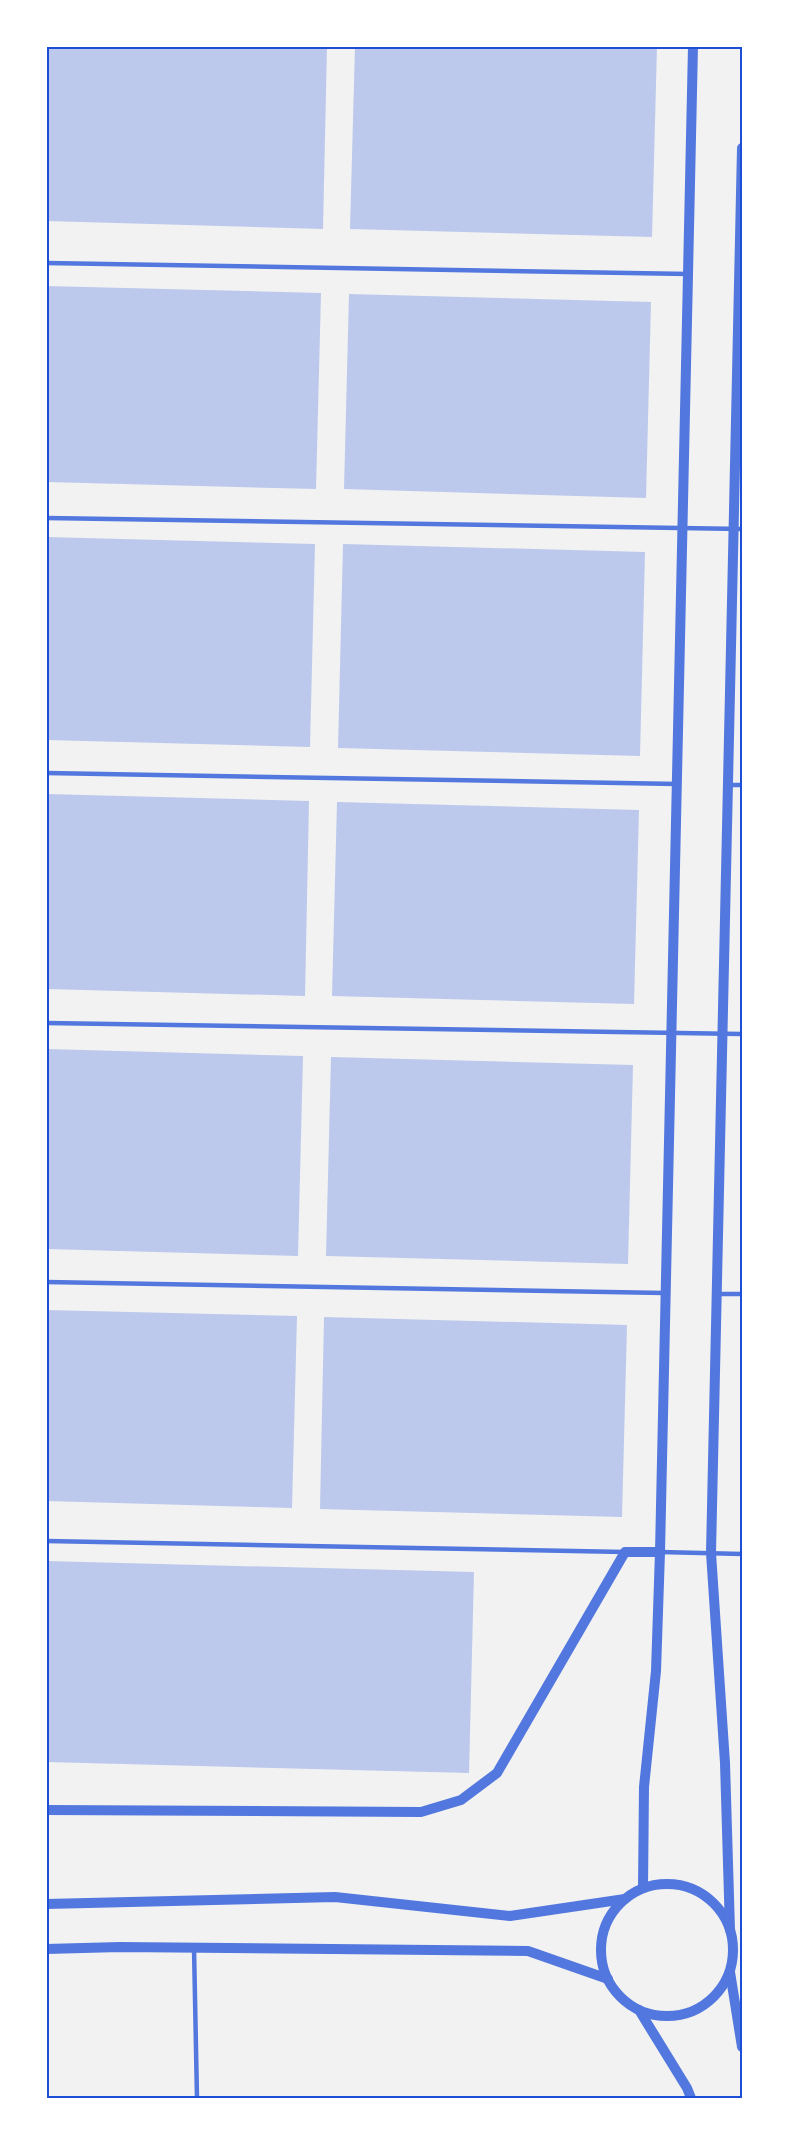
<svg xmlns="http://www.w3.org/2000/svg" width="789" height="2145" font-family="Overpass,sans-serif">
<style>
.building{fill:#bdc9ec}
.lines{fill:none;stroke-linecap:round;stroke-linejoin:round}
.service{stroke:#5277de;stroke-width:4.5}
.tertiary{stroke:#5277de;stroke-width:10}
.neatline{fill:none;stroke:#1d4ed8;stroke-width:2}
</style>
<rect width="100%" height="100%" fill="#f2f2f2"/>
<g class="building">
<polygon points="46,46 327,46 323,229 46,221"/>
<polygon points="355,46 657,46 652,237 350,229"/>
<polygon points="46,286 321,293 316,489 46,482"/>
<polygon points="349,294 651,302 646,498 344,489"/>
<polygon points="46,537 315,544 310,747 46,740"/>
<polygon points="343,544 645,552 640,756 338,748"/>
<polygon points="46,794 309,801 305,996 46,989"/>
<polygon points="337,802 639,810 634,1004 332,996"/>
<polygon points="46,1049 303,1056 298,1256 46,1249"/>
<polygon points="331,1057 633,1065 628,1264 326,1256"/>
<polygon points="46,1310 297,1316 292,1508 46,1501"/>
<polygon points="324,1317 627,1325 622,1517 320,1509"/>
<polygon points="46,1561 474,1572 469,1773 46,1762"/>
</g>
<g class="lines">
<g class="service">
<polyline points="46,263 689,274"/>
<polyline points="46,518 742,529"/>
<polyline points="46,773 677,784"/>
<polyline points="728,785 742,785"/>
<polyline points="46,1023 742,1034"/>
<polyline points="46,1282 665,1293"/>
<polyline points="716,1294 742,1294"/>
<polyline points="46,1541 625,1552"/>
<polyline points="660,1552 742,1554"/>
<polyline points="194,1948 197,2098"/>
</g>
<g class="tertiary">
<polyline points="46,1810 421,1812 461,1800 497,1773 625,1552 660,1552"/>
<circle cx="667" cy="1950" r="66"/>
<polyline points="643,1888 644,1787 656,1671 660,1552 693,46"/>
<polyline points="46,1904 335,1897 510,1916 625,1899"/>
<polyline points="730,1930 725,1763 711,1553 742,148"/>
<polyline points="46,1949 120,1947 528,1951 608,1979"/>
<polyline points="730,1972 742,2047"/>
<polyline points="639,2010 687,2088 691,2098"/>
</g>
</g>
<rect width="789" height="2145" fill="none" stroke="#ffffff" stroke-width="96"/>
<rect x="48" y="48" width="693" height="2049" class="neatline"/>
</svg>
